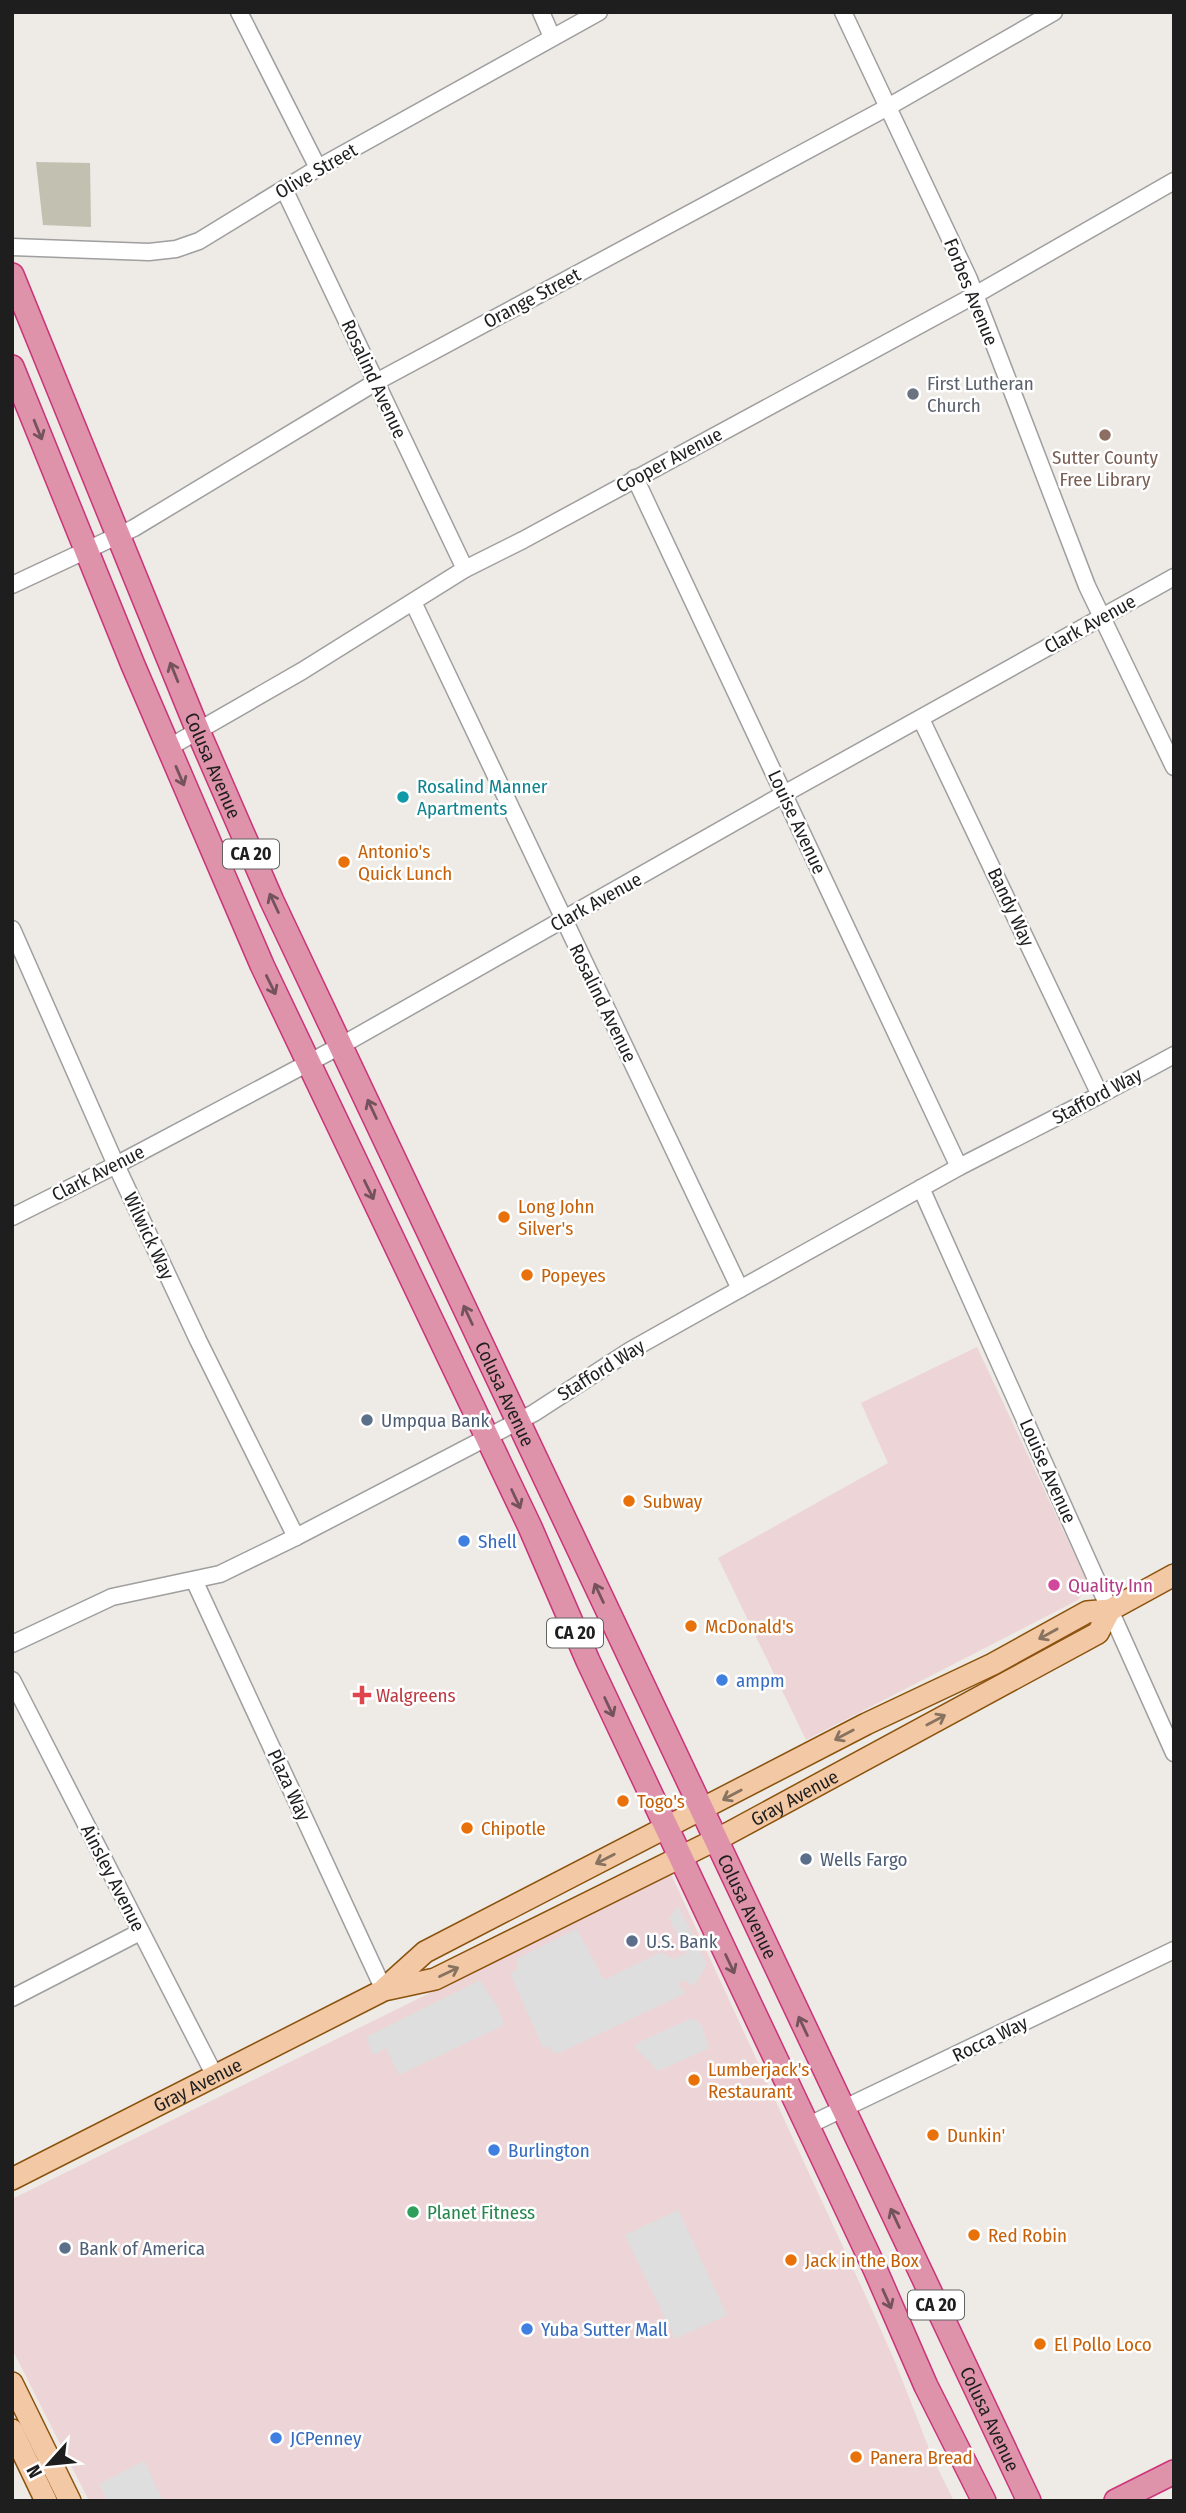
<svg xmlns="http://www.w3.org/2000/svg" width="1186" height="2513" font-family="'Fira Sans Condensed',sans-serif">
<style>
.commercial{fill:#edd5d7}
.construction{fill:#c2c0b1}
.parking{fill:#dedede}
.lines{fill:none;stroke-linecap:round;stroke-linejoin:round}
.minor-casing{stroke:#9f9f9f;stroke-width:19}
.major-casing{stroke:#8a520d;stroke-width:24}
.highway-casing{stroke:#ca3479;stroke-width:26}
.minor{stroke:#fff;stroke-width:16}
.major{stroke:#f3c8a4;stroke-width:21}
.highway{stroke:#de93aa;stroke-width:23}
.oneway{stroke:#74535d}
.oneway2{stroke:#887361}
.worship-dot{fill:#6b7280;stroke:#fff;stroke-width:2.5}
.education-dot{fill:#8d6e63;stroke:#fff;stroke-width:2.5}
.culture-dot{fill:#0f9aa8;stroke:#fff;stroke-width:2.5}
.food-dot{fill:#e8710a;stroke:#fff;stroke-width:2.5}
.service-dot{fill:#5c6f8a;stroke:#fff;stroke-width:2.5}
.shop-dot{fill:#3f7fe0;stroke:#fff;stroke-width:2.5}
.hotel-dot{fill:#d1479c;stroke:#fff;stroke-width:2.5}
.health-dot{fill:#e0444e;stroke:#fff;stroke-width:2.5}
.leisure-dot{fill:#2e9e5b;stroke:#fff;stroke-width:2.5}
.labels{text-anchor:middle;dominant-baseline:central;stroke-width:5;stroke-linejoin:round;paint-order:stroke}
.shield{fill:#fff;stroke:#626262;stroke-width:2}
.shield-label{font-size:18px;font-weight:bold;fill:#1e1e1e}
.street-label{font-size:19px;fill:#1e1e1e;stroke:#fff}
.worship-label{font-size:19px;fill:#5b616d;stroke:#fff;text-anchor:start}
.education-label{font-size:19px;fill:#785e54;stroke:#fff}
.culture-label{font-size:19px;fill:#0d838f;stroke:#fff;text-anchor:start}
.food-label{font-size:19px;fill:#c56008;stroke:#fff;text-anchor:start}
.service-label{font-size:19px;fill:#4e5e75;stroke:#fff;text-anchor:start}
.shop-label{font-size:19px;fill:#366cbe;stroke:#fff;text-anchor:start}
.hotel-label{font-size:19px;fill:#b23c85;stroke:#fff;text-anchor:start}
.health-label{font-size:19px;fill:#be3a42;stroke:#fff;text-anchor:start}
.leisure-label{font-size:19px;fill:#27864d;stroke:#fff;text-anchor:start}
</style>
<rect width="100%" height="100%" fill="#eeeae5"/>
<g class="commercial">
<polygon points="977,1347 1086,1579 1084,1592 1078,1600 806,1740 718,1558 888,1463 861,1403"/>
<polygon points="671,1874 868,2301 896,2364 933,2459 954,2501 89,2501 12,2349 12,2199"/>
</g>
<polygon class="construction" points="36,162 90,163 91,227 43,225"/>
<g class="parking">
<polygon points="678,1906 707,1964 694,1986 683,1980 678,1984 686,1993 557,2054 546,2046 543,2048 510,1973 517,1970 518,1958 577,1929 604,1980 661,1952 673,1959 686,1953 669,1918"/>
<polygon points="480,1980 497,2006 504,2025 399,2075 386,2048 373,2055 366,2037"/>
<polygon points="692,2018 701,2024 709,2048 658,2071 635,2047 637,2043"/>
<polygon points="678,2210 727,2315 675,2339 625,2235"/>
<polygon points="144,2461 163,2501 101,2501 106,2498 99,2484"/>
</g>
<g class="lines">
<g class="minor-casing">
<g id="minor">
<polyline points="239,12 318,168"/>
<polyline points="541,12 552,37"/>
<polyline points="843,12 969,279 1087,586 1174,767"/>
<polyline points="284,189 465,569"/>
<polyline points="12,247 149,252 176,249 199,241 318,168 599,12"/>
<polyline points="635,478 959,1167"/>
<polyline points="12,585 134,528 376,382 888,107 1054,12"/>
<polyline points="413,602 740,1289"/>
<polyline points="921,719 1100,1095"/>
<polyline points="168,748 302,671 465,569 523,540 975,295 1174,181"/>
<polyline points="12,929 116,1165 198,1340 296,1537"/>
<polyline points="921,1188 1174,1753"/>
<polyline points="12,1217 116,1165 342,1045 784,794 1174,577"/>
<polyline points="194,1580 384,1990"/>
<polyline points="12,1644 112,1597 220,1574 296,1537 534,1413 631,1350 688,1318 959,1167 1100,1095 1174,1055"/>
<polyline points="12,1680 215,2076"/>
<polyline points="12,1998 140,1932"/>
<polyline points="807,2126 1174,1950"/>
</g>
</g>
<g class="major-casing">
<g id="major">
<polyline points="385,1988 425,1952 866,1724 993,1664 1087,1612 1110,1610 1174,1575"/>
<path id="s1" d="M12,2179L384,1990L435,1979L729,1833L1098,1633L1110,1610"/>
<polyline points="12,2383 70,2501"/>
<polyline points="12,2430 46,2501"/>
</g>
</g>
<g class="highway-casing">
<g id="highway">
<path id="s2" d="M12,275L198,731L272,901L1029,2501"/>
<polyline points="12,367 133,665 262,965 530,1527 588,1661 875,2269 926,2386 984,2501"/>
<polyline points="1116,2501 1174,2472"/>
</g>
</g>
<use href="#minor" class="minor"/>
<use href="#major" class="major"/>
<use href="#highway" class="highway"/>
</g>
<defs><path id="oneway-shaft" d="M-6 0H5M1.5-3L5.5 0L1.5 3" fill="none" stroke-width="1.6" stroke-linecap="round" stroke-linejoin="round" transform="scale(1.75)"/></defs>
<g class="oneway">
<use href="#oneway-shaft" transform="translate(38 430) rotate(68)"/>
<use href="#oneway-shaft" transform="translate(174 672) rotate(-112)"/>
<use href="#oneway-shaft" transform="translate(180 776) rotate(67)"/>
<use href="#oneway-shaft" transform="translate(274 903) rotate(-115)"/>
<use href="#oneway-shaft" transform="translate(271 985) rotate(64)"/>
<use href="#oneway-shaft" transform="translate(372 1109) rotate(-115)"/>
<use href="#oneway-shaft" transform="translate(369 1190) rotate(64)"/>
<use href="#oneway-shaft" transform="translate(468 1315) rotate(-115)"/>
<use href="#oneway-shaft" transform="translate(516 1499) rotate(65)"/>
<use href="#oneway-shaft" transform="translate(599 1593) rotate(-115)"/>
<use href="#oneway-shaft" transform="translate(609 1707) rotate(65)"/>
<use href="#oneway-shaft" transform="translate(730 1964) rotate(65)"/>
<use href="#oneway-shaft" transform="translate(803 2026) rotate(-115)"/>
<use href="#oneway-shaft" transform="translate(895 2218) rotate(-115)"/>
<use href="#oneway-shaft" transform="translate(887 2299) rotate(66)"/>
</g>
<g class="oneway2">
<use href="#oneway-shaft" transform="translate(1048 1634) rotate(151)"/>
<use href="#oneway-shaft" transform="translate(936 1720) rotate(-28)"/>
<use href="#oneway-shaft" transform="translate(844 1735) rotate(152)"/>
<use href="#oneway-shaft" transform="translate(732 1795) rotate(152)"/>
<use href="#oneway-shaft" transform="translate(605 1859) rotate(153)"/>
<use href="#oneway-shaft" transform="translate(449 1972) rotate(-26)"/>
</g>
<circle class="worship-dot" cx="913" cy="394" r="7"/>
<circle class="education-dot" cx="1105" cy="435" r="7"/>
<circle class="culture-dot" cx="403" cy="797" r="7"/>
<g class="food-dot">
<circle cx="344" cy="862" r="7"/>
<circle cx="504" cy="1217" r="7"/>
<circle cx="527" cy="1275" r="7"/>
<circle cx="629" cy="1501" r="7"/>
<circle cx="691" cy="1626" r="7"/>
<circle cx="623" cy="1801" r="7"/>
<circle cx="467" cy="1828" r="7"/>
<circle cx="694" cy="2080" r="7"/>
<circle cx="933" cy="2135" r="7"/>
<circle cx="974" cy="2235" r="7"/>
<circle cx="791" cy="2260" r="7"/>
<circle cx="1040" cy="2344" r="7"/>
<circle cx="856" cy="2457" r="7"/>
</g>
<g class="service-dot">
<circle cx="367" cy="1420" r="7"/>
<circle cx="806" cy="1859" r="7"/>
<circle cx="632" cy="1941" r="7"/>
<circle cx="65" cy="2248" r="7"/>
</g>
<g class="shop-dot">
<circle cx="464" cy="1541" r="7"/>
<circle cx="722" cy="1680" r="7"/>
<circle cx="494" cy="2150" r="7"/>
<circle cx="527" cy="2329" r="7"/>
<circle cx="276" cy="2438" r="7"/>
</g>
<circle class="hotel-dot" cx="1054" cy="1585" r="7"/>
<path class="health-dot" d="M358.5 1684.5h7v7h7v7h-7v7h-7v-7h-7v-7h7z"/>
<circle class="leisure-dot" cx="413" cy="2212" r="7"/>
<g class="labels">
<g class="shield">
<rect x="223" y="839.5" width="56" height="29" rx="5"/>
<rect x="547" y="1618.5" width="56" height="29" rx="5"/>
<rect x="908" y="2290.5" width="56" height="29" rx="5"/>
</g>
<g class="shield-label">
<text x="251" y="854">CA 20</text>
<text x="575" y="1633">CA 20</text>
<text x="936" y="2305">CA 20</text>
</g>
<g class="street-label">
<text transform="translate(316 171) rotate(-30)">Olive Street</text>
<text transform="translate(971 292) rotate(68)">Forbes Avenue</text>
<text transform="translate(532 298) rotate(-28)">Orange Street</text>
<text transform="translate(374 379) rotate(65)">Rosalind Avenue</text>
<text transform="translate(669 460) rotate(-28)">Cooper Avenue</text>
<text transform="translate(1090 624) rotate(-29)">Clark Avenue</text>
<text stroke="none"><textPath href="#s2" startOffset="530">Colusa Avenue</textPath></text>
<text transform="translate(797 822) rotate(65)">Louise Avenue</text>
<text transform="translate(596 902) rotate(-29)">Clark Avenue</text>
<text transform="translate(1011 907) rotate(65)">Bandy Way</text>
<text transform="translate(603 1003) rotate(64)">Rosalind Avenue</text>
<text transform="translate(1097 1096) rotate(-28)">Stafford Way</text>
<text transform="translate(98 1173) rotate(-27)">Clark Avenue</text>
<text transform="translate(149 1236) rotate(65)">Wilwick Way</text>
<text transform="translate(601 1370) rotate(-32)">Stafford Way</text>
<text stroke="none"><textPath href="#s2" startOffset="1223">Colusa Avenue</textPath></text>
<text transform="translate(1048 1471) rotate(66)">Louise Avenue</text>
<text transform="translate(289 1785) rotate(65)">Plaza Way</text>
<text stroke="none"><textPath href="#s1" startOffset="872">Gray Avenue</textPath></text>
<text transform="translate(113 1878) rotate(63)">Ainsley Avenue</text>
<text stroke="none"><textPath href="#s2" startOffset="1790">Colusa Avenue</textPath></text>
<text transform="translate(990 2039) rotate(-26)">Rocca Way</text>
<text stroke="none"><textPath href="#s1" startOffset="208">Gray Avenue</textPath></text>
<text stroke="none"><textPath href="#s2" startOffset="2357">Colusa Avenue</textPath></text>
</g>
<g class="worship-label">
<text x="927" y="383">First Lutheran<tspan x="927" dy="22">Church</tspan></text>
</g>
<g class="education-label">
<text x="1105" y="457">Sutter County<tspan x="1105" dy="22">Free Library</tspan></text>
</g>
<g class="culture-label">
<text x="417" y="786">Rosalind Manner<tspan x="417" dy="22">Apartments</tspan></text>
</g>
<g class="food-label">
<text x="358" y="851">Antonio's<tspan x="358" dy="22">Quick Lunch</tspan></text>
<text x="518" y="1206">Long John<tspan x="518" dy="22">Silver's</tspan></text>
<text x="541" y="1275">Popeyes</text>
<text x="643" y="1501">Subway</text>
<text x="705" y="1626">McDonald's</text>
<text x="637" y="1801">Togo's</text>
<text x="481" y="1828">Chipotle</text>
<text x="708" y="2069">Lumberjack's<tspan x="708" dy="22">Restaurant</tspan></text>
<text x="947" y="2135">Dunkin'</text>
<text x="988" y="2235">Red Robin</text>
<text x="805" y="2260">Jack in the Box</text>
<text x="1054" y="2344">El Pollo Loco</text>
<text x="870" y="2457">Panera Bread</text>
</g>
<g class="service-label">
<text x="381" y="1420">Umpqua Bank</text>
<text x="820" y="1859">Wells Fargo</text>
<text x="646" y="1941">U.S. Bank</text>
<text x="79" y="2248">Bank of America</text>
</g>
<g class="shop-label">
<text x="478" y="1541">Shell</text>
<text x="736" y="1680">ampm</text>
<text x="508" y="2150">Burlington</text>
<text x="541" y="2329">Yuba Sutter Mall</text>
<text x="290" y="2438">JCPenney</text>
</g>
<g class="hotel-label">
<text x="1068" y="1585">Quality Inn</text>
</g>
<g class="health-label">
<text x="376" y="1695">Walgreens</text>
</g>
<g class="leisure-label">
<text x="427" y="2212">Planet Fitness</text>
</g>
</g>
<rect width="1186" height="2513" fill="none" stroke="#1e1e1e" stroke-width="28"/>
<g transform="translate(49 2464) rotate(243)" stroke="#ffffff" stroke-width="5" paint-order="stroke">
<path d="M0-5L12 26L0 18L-12 26Z" fill="#1e1e1e"/>
<text y="-10" font-size="19" font-weight="bold" text-anchor="middle" fill="#1e1e1e">N</text>
</g>
</svg>
